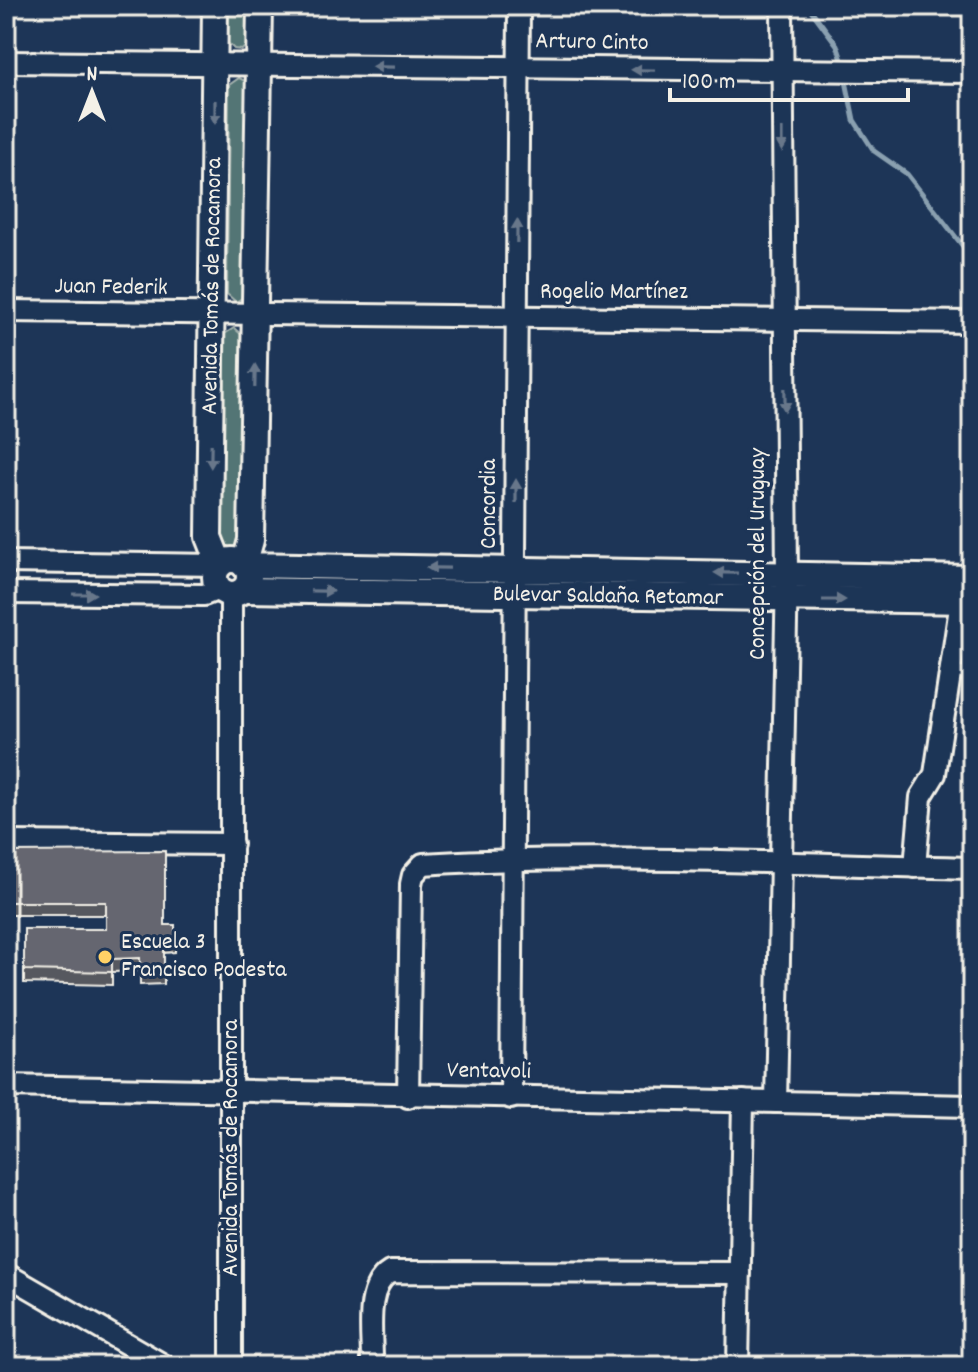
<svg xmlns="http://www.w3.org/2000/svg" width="978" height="1372" font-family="Dekko,sans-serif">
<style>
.green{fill:#537474;stroke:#a4b2ae;stroke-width:2}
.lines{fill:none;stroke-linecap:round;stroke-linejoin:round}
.stream{stroke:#8aa0b0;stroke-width:5}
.service-casing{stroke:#f4f1e8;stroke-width:16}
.minor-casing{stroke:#f4f1e8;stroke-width:26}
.tertiary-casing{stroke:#f4f1e8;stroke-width:30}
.service{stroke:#1d3557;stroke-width:10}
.minor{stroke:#1d3557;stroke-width:20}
.tertiary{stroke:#1d3557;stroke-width:24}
.wall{fill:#57585f;stroke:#f4f1e8;stroke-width:2}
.building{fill:#65666f;stroke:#f4f1e8;stroke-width:2}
.oneway{fill:#68778a}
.poi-dot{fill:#ffd166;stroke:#1d3557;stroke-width:3}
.labels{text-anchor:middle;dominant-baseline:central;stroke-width:6;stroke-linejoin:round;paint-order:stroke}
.street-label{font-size:24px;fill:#f4f1e8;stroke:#1d3557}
.poi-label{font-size:24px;fill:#f4f1e8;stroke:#1d3557;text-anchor:start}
</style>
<rect width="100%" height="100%" fill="#1d3557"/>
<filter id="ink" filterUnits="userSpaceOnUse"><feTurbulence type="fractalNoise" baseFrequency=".0125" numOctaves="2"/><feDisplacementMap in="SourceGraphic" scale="16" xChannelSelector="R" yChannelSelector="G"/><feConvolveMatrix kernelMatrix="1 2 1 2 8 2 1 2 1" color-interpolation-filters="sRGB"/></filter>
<g filter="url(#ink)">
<g class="green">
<polygon points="228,6 248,6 248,43 242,50 234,49 228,43"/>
<polygon points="239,78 247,82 246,295 236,302 227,294 229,85"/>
<polygon points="234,328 243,336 240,545 231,552 221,544 223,335"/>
</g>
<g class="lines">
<g class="stream">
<polyline points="808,6 837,45 844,66"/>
<polyline points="845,76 854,120 874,151 907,174 972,258"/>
</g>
<g class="service-casing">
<polyline id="service" points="951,670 972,676"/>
</g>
<g class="minor-casing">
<g id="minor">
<polyline points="6,62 972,72"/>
<polyline points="6,311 972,322"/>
<polyline points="6,562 220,565"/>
<polyline points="6,593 204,595 219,589"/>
<polyline points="231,594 231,1366"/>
<polyline points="6,842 232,844"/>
<polyline points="915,867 921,797 935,774 961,601"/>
<polyline points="6,1086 972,1106"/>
<path d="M408,1097L411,884L413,875L423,864C606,853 789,864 972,868"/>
<polyline points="511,1098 519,6"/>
<polyline points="776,1102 787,574 782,6"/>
<polyline points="6,1274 165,1366"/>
<path d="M372,1366C373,1337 363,1288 390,1272L740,1273"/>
<polyline points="738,1366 743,1101"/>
</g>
</g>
<g class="tertiary-casing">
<g id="tertiary">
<polyline points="215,6 209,537 220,565"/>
<polyline points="260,6 251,540 244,565 972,578"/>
<circle cx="232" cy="577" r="17"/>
<polyline points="244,590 972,601"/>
</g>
</g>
<use href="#service" class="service"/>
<use href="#minor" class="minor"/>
<use href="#tertiary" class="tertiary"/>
</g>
<polygon class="wall" points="6,852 165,925 175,925 175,952 164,953 164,984 140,985 140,971 112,972 112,985 24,983 24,929 106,929 106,915 6,915"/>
<polygon class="building" points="165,851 165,925 175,925 175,940 164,940 164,972 140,973 140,958 112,959 112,972 24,970 24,929 106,929 106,902 6,902 6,852"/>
<defs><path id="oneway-solid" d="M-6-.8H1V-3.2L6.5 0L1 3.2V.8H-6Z" transform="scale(2)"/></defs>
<g class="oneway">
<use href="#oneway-solid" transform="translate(383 67) rotate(-179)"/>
<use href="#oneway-solid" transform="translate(643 70) rotate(-179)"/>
<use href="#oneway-solid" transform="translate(215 112) rotate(90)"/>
<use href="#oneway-solid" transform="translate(782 140) rotate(90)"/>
<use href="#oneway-solid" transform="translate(517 231) rotate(-89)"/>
<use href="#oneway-solid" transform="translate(255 376) rotate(-89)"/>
<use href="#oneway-solid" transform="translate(785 400) rotate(89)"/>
<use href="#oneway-solid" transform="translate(211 456) rotate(91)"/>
<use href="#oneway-solid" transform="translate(516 491) rotate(-90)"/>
<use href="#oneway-solid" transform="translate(438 568) rotate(-179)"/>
<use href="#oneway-solid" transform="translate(726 573) rotate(-179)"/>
<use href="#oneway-solid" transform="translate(322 591) rotate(1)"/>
<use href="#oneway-solid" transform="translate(84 594)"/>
<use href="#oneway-solid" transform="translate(834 600)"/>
</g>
</g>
<circle class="poi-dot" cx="105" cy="957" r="8"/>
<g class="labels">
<g class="street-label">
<text transform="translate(592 43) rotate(1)">Arturo Cinto</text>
<text transform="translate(213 286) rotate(-89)">Avenida Tomás de Rocamora</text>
<text transform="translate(111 288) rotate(1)">Juan Federik</text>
<text x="614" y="293">Rogelio Martínez</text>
<text transform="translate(490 504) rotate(-90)">Concordia</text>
<text transform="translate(759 554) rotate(-90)">Concepción del Uruguay</text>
<text transform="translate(608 597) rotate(1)">Bulevar Saldaña Retamar</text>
<text transform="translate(489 1072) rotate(1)">Ventavoli</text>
<text transform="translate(232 1148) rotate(-90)">Avenida Tomás de Rocamora</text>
</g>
<g class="poi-label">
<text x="121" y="943">Escuela 3<tspan x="121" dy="28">Francisco Podesta</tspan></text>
</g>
</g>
<rect width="978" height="1372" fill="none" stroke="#1d3557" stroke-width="32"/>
<rect x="16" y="16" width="946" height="1340" fill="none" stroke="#f4f1e8" stroke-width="3" filter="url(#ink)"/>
<g transform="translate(92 92)" stroke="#1d3557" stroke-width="6" paint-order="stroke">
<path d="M0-6L14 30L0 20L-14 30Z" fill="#f4f1e8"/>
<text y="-12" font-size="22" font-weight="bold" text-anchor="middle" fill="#f4f1e8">N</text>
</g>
<path d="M670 88v12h238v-12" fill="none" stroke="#f4f1e8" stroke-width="4"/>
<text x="682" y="88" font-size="24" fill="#f4f1e8" stroke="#1d3557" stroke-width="6" paint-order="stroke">100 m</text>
</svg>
